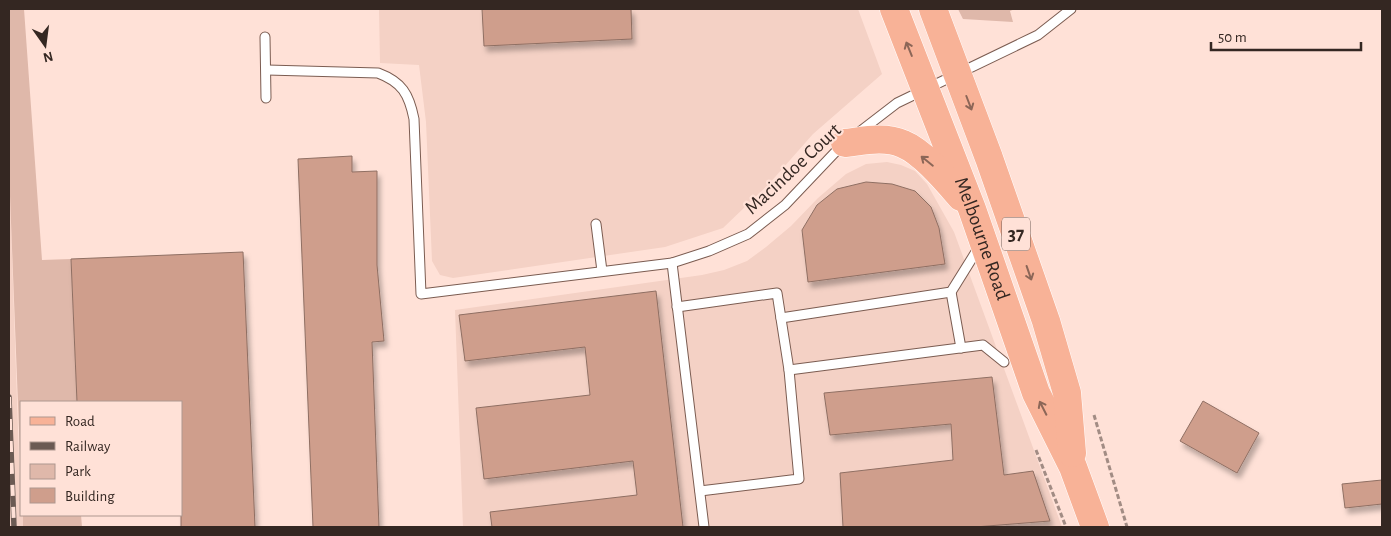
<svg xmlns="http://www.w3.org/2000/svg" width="1391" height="536" font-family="'Alegreya Sans',sans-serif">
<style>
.built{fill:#f4d1c5}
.green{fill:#dfb8aa}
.building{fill:#cf9e8c;stroke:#8f6f63;filter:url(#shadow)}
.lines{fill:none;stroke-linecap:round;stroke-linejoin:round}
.service-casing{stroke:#7b5c51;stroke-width:11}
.primary-casing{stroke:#fff;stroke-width:29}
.path{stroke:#a28c84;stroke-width:3;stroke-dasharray:5 2.5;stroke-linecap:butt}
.service{stroke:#fff;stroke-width:9}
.primary{stroke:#f8b297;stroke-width:28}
.rail-casing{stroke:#6b5a53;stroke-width:5.5}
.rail{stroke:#ffe1d7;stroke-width:4;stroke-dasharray:11;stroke-linecap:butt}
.oneway{stroke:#8c6657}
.labels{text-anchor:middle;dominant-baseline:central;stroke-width:4.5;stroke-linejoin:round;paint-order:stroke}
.shield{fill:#ffe1d7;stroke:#715f58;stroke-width:1}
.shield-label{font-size:19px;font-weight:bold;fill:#342722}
.street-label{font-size:20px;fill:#342722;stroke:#ffe1d7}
</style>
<defs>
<filter id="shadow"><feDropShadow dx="3" dy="5.5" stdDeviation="2.5" flood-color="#0004"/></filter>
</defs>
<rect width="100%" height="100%" fill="#ffe1d7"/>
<g class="built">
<polygon points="379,9 858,9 882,74 813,134 768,185 723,228 665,247 453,278 440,275 432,261 426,122 419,65 380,63"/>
<polygon points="887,162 901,165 915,171 927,184 954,232 1062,527 463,527 455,310 702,275 724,270 747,261 766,247 791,226 818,198 846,174 866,164"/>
<polygon points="9,170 21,515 23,515 23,527 9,527"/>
</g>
<g class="green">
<polygon points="9,9 24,9 42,260 71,259 77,402 21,402 21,482 9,170"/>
<polygon points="958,9 1015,9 1010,11 1013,22 963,19"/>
<polygon points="23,515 81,515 82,527 23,527"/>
</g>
<g class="building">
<polygon points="482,9 631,9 632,39 484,46"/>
<polygon points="352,156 352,172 377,171 377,265 384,341 372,342 379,527 313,527 298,159"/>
<polygon points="866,182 892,184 915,191 931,207 939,228 945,264 808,282 802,230 817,205 837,189"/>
<polygon points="243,252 255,527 181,527 181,402 77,402 71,259"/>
<polygon points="656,291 683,527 492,527 490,512 637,495 633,461 484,479 476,408 590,395 585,347 465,361 459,315"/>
<polygon points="992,377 1004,475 1033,471 1050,521 975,527 843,527 840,473 953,460 951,424 830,435 824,393"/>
<polygon points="1203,401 1259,433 1237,473 1180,441"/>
<polygon points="1382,480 1382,504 1345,508 1342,484"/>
</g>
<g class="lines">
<g class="service-casing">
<g id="service">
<polyline points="265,37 266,98"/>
<path d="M267,70L378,73C402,82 409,94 414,119L421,294L672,263L709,251L748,234L785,205L842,145"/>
<polyline points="858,133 897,103 1038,35 1071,9"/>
<polyline points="596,224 602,271"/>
<polyline points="672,263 704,527"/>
<polyline points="951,292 961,348"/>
<polyline points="677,307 777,293 789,370 799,479 700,491"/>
<polyline points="781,318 951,292 979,247"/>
<polyline points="789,370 983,345 1004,362"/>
</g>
</g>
<g class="primary-casing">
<g id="primary">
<path id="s1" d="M894,9L972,209L1036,393L1073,467L1095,527"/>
<polyline points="933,9 989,158 1046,321 1067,393 1072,453"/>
<path d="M845,143C863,141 885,136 903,144C923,152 947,181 961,197"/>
</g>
</g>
<g class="path">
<polyline points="1094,415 1127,527"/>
<polyline points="1036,450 1066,527"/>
</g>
<use href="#service" class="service"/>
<use href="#primary" class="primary"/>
<g class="rail-casing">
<polyline id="rail" points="9,397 14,527"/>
</g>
<use href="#rail" class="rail"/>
</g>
<defs><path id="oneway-shaft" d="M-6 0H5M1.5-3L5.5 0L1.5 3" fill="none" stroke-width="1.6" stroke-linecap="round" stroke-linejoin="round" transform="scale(1.25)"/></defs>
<g class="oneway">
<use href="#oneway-shaft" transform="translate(909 49) rotate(-112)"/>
<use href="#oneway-shaft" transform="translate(969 103) rotate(69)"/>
<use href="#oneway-shaft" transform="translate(927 161) rotate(-141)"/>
<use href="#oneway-shaft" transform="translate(1029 273) rotate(71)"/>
<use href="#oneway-shaft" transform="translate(1043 408) rotate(-117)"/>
</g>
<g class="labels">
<rect class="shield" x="1002" y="217.5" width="28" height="33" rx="4"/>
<g class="shield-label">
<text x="1016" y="234">37</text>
</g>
<g class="street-label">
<text transform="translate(793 169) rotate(-43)">Macindoe Court</text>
<text stroke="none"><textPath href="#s1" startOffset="246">Melbourne Road</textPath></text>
</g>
</g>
<rect width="1391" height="536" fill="none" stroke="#342722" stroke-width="20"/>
<rect x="20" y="401" width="162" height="115" fill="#ffe1d7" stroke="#ae978f"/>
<rect x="30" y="417" width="25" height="8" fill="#f8b297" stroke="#ae978f"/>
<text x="65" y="426" font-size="15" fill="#342722">Road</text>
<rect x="30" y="442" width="25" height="8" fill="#6b5a53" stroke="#ae978f"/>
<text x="65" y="451" font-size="15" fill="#342722">Railway</text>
<rect x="30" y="464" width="25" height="15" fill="#dfb8aa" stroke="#ae978f"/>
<text x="65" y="476" font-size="15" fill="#342722">Park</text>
<rect x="30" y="488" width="25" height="15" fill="#cf9e8c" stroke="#ae978f"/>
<text x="65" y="501" font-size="15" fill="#342722">Building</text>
<g transform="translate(45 45) rotate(166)" stroke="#ffe1d7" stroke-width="4" paint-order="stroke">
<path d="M0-4L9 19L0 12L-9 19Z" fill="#342722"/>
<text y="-8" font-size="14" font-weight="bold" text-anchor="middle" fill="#342722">N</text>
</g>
<path d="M1211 42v8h150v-8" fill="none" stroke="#342722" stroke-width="2.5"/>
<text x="1218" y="42" font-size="15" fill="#342722" stroke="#ffe1d7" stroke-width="4" paint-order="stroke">50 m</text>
</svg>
